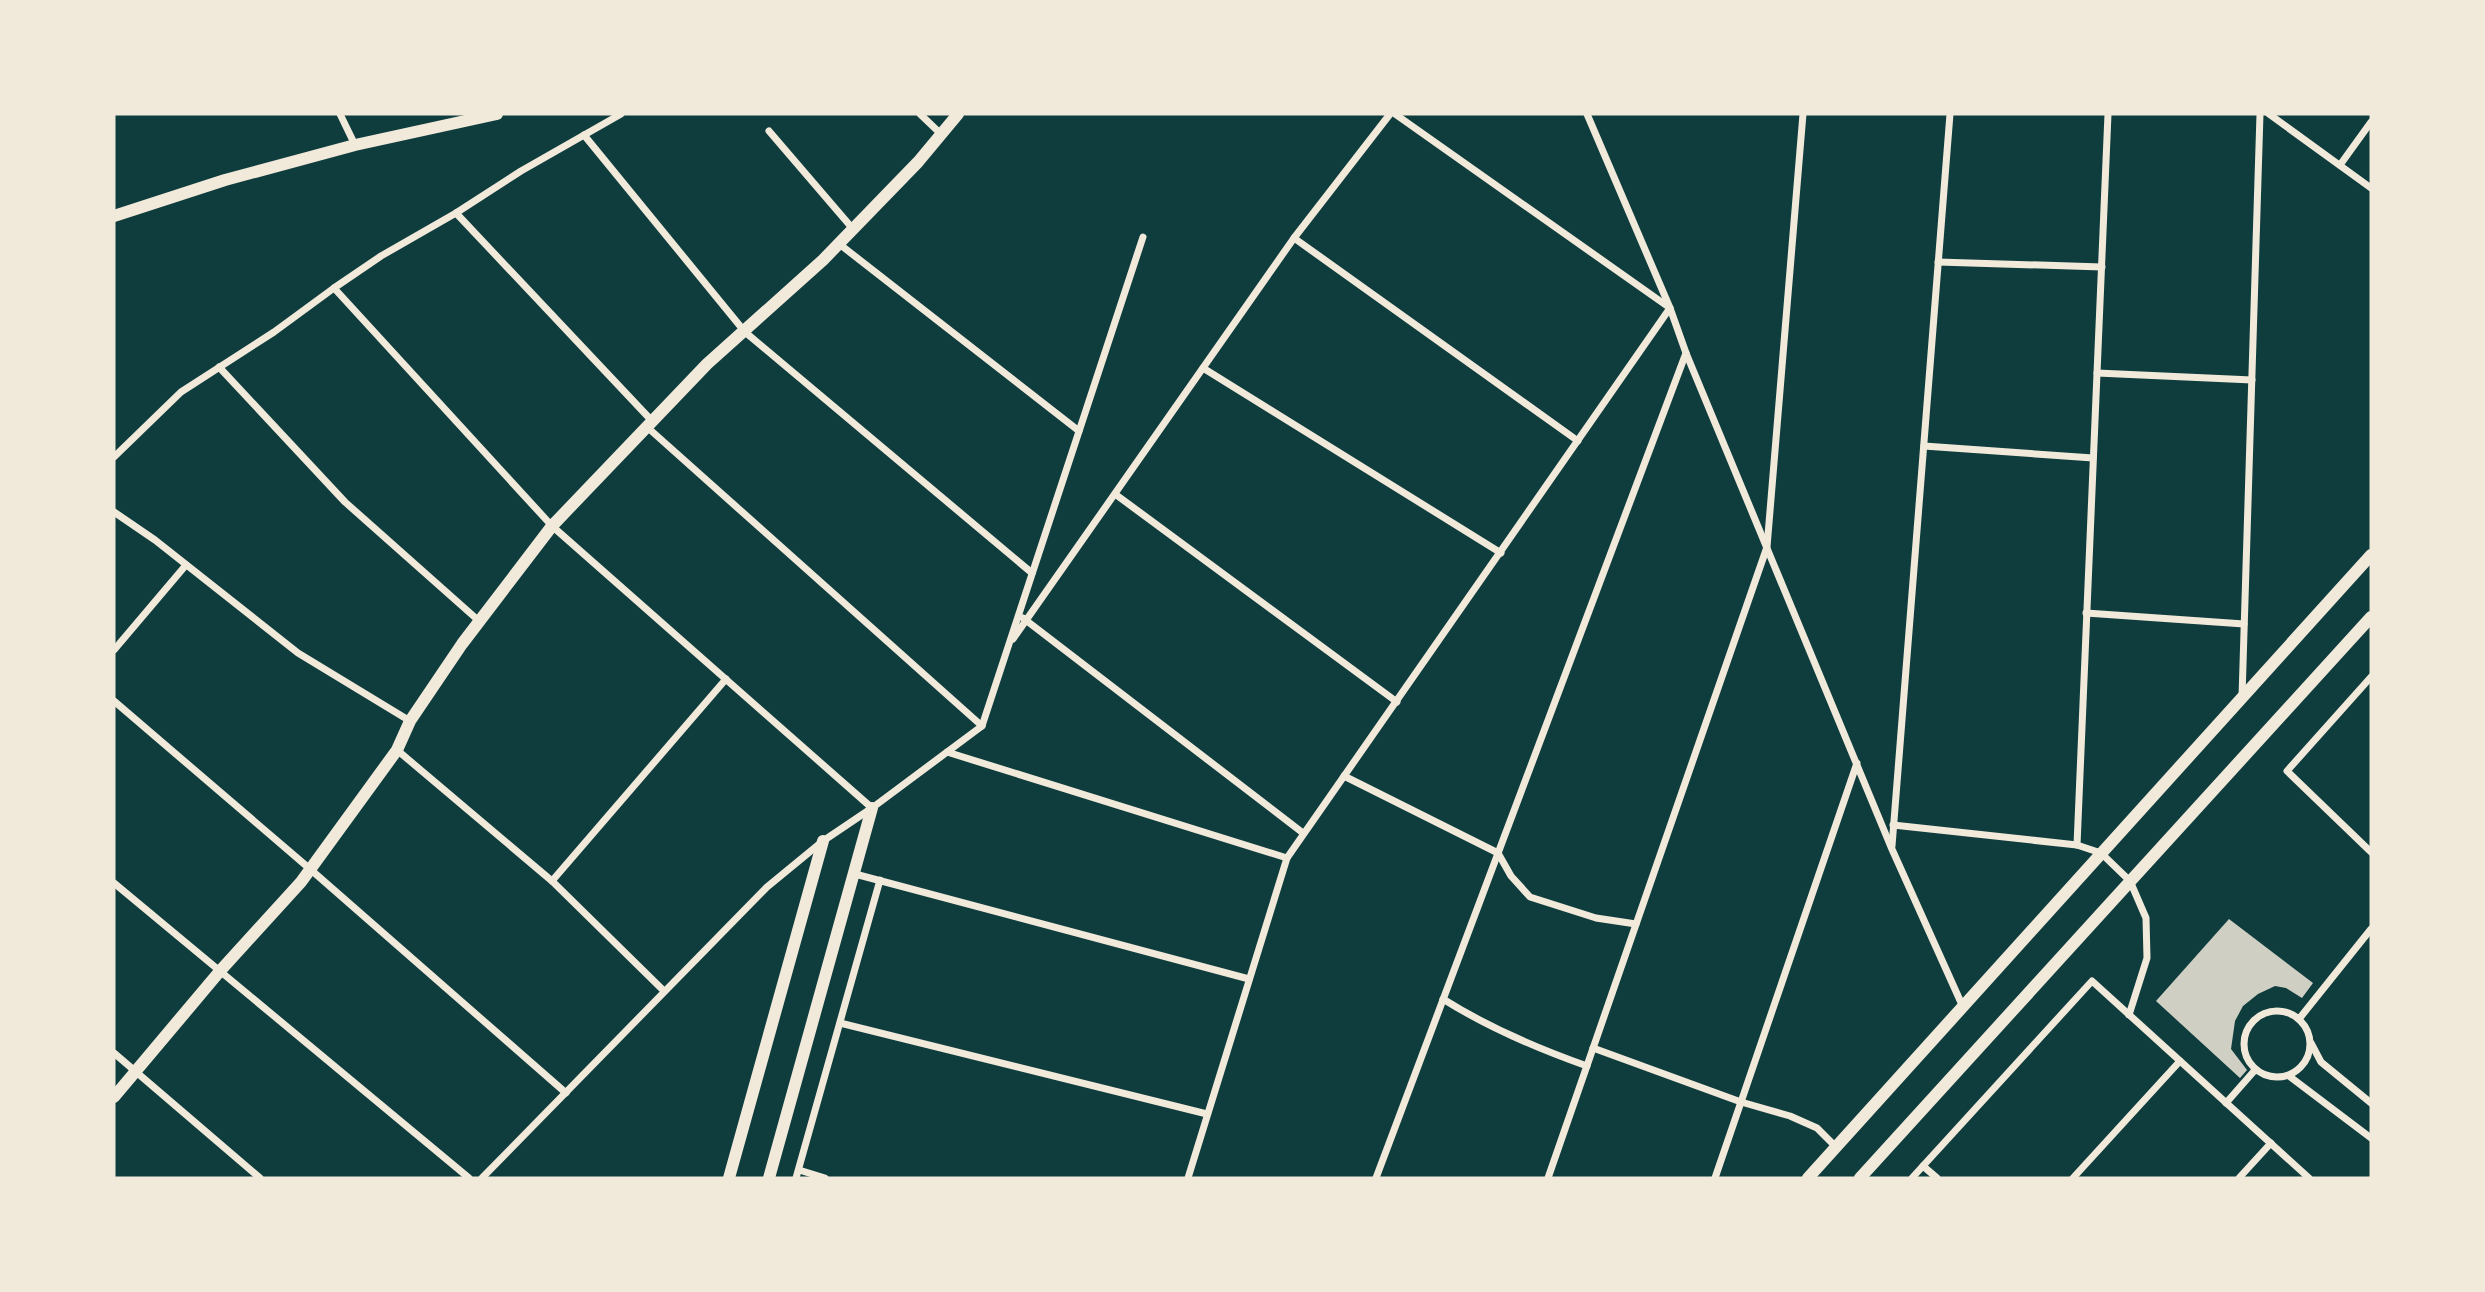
<svg xmlns="http://www.w3.org/2000/svg" width="2485" height="1292" font-family="Mulish,sans-serif">
<style>
.building{fill:#cfcfc3}
.lines{fill:none;stroke-linecap:round;stroke-linejoin:round}
.minor{stroke:#f1e9da;stroke-width:7}
.tertiary{stroke:#f1e9da;stroke-width:12}
</style>
<rect width="100%" height="100%" fill="#0f3d3e"/>
<polygon class="building" points="2229,919 2313,983 2302,998 2286,988 2275,986 2258,994 2243,1006 2235,1021 2231,1049 2247,1070 2240,1078 2156,1001"/>
<g class="lines">
<g class="minor">
<polyline points="340,114 355,145"/>
<polyline points="920,114 942,135"/>
<polyline points="1587,114 1670,308 1686,353 1891,847 1963,1007"/>
<polyline points="2269,114 2371,188"/>
<polyline points="769,131 853,229"/>
<polyline points="584,135 745,332 1032,573"/>
<polyline points="2340,165 2371,122"/>
<polyline points="456,213 653,422"/>
<polyline points="1294,238 1578,441"/>
<polyline points="838,243 1079,431"/>
<polyline points="1938,262 2102,267"/>
<polyline points="334,288 552,526 872,808"/>
<polyline points="219,367 345,502 479,621"/>
<polyline points="1203,368 1501,553"/>
<polyline points="2097,373 2252,380"/>
<polyline points="647,427 982,726"/>
<polyline points="1924,446 2093,458"/>
<polyline points="114,457 181,392 274,332 334,288 381,256 456,213 521,171 621,114"/>
<polyline points="1115,494 1397,702"/>
<polyline points="114,512 155,540 298,653 410,721"/>
<polyline points="2086,613 2244,624"/>
<polyline points="1023,618 1303,833"/>
<polyline points="1013,639 1294,238 1390,114"/>
<polyline points="114,650 186,565"/>
<polyline points="2371,677 2287,771 2371,852"/>
<polyline points="2242,697 2260,114"/>
<polyline points="114,701 310,869 566,1093"/>
<polyline points="397,750 552,881 664,991"/>
<polyline points="947,752 1287,858"/>
<polyline points="1344,776 1498,853 1511,876 1530,897 1596,918 1636,924"/>
<polyline points="1893,825 2077,845 2101,853 2130,881 2146,918 2147,958 2129,1015"/>
<polyline points="2077,845 2108,114"/>
<polyline points="1892,846 1950,114"/>
<polyline points="855,874 1249,979"/>
<polyline points="552,881 726,679"/>
<polyline points="114,883 469,1178"/>
<path d="M1443,999C1489,1028 1536,1048 1587,1066"/>
<circle cx="2277" cy="1044" r="33"/>
<polyline points="2299,1019 2371,929"/>
<polyline points="840,1023 1207,1114"/>
<polyline points="2311,1043 2321,1062 2371,1103"/>
<polyline points="1593,1048 1741,1102 1790,1116 1817,1128 1836,1147"/>
<polyline points="114,1053 260,1178"/>
<polyline points="2289,1076 2371,1138"/>
<polyline points="2226,1103 2255,1070"/>
<polyline points="1923,1166 1937,1178"/>
<polyline points="799,1170 825,1178"/>
<polyline points="482,1178 767,887 823,841 872,808 982,726 1143,237"/>
<polyline points="796,1178 880,880"/>
<polyline points="1188,1178 1287,858 1670,308 1395,114"/>
<polyline points="1376,1178 1686,353"/>
<polyline points="1548,1178 1767,547 1803,114"/>
<polyline points="1715,1178 1857,763"/>
<polyline points="1912,1178 2092,981 2309,1178"/>
<polyline points="2073,1178 2180,1061"/>
<polyline points="2239,1178 2271,1143"/>
</g>
<g class="tertiary">
<polyline points="114,216 225,180 355,145 497,114"/>
<polyline points="114,1097 220,971 301,882 397,750 410,721 462,644 552,526 707,364 823,260 918,162 958,114"/>
<polyline points="729,1178 823,841"/>
<polyline points="769,1178 872,808"/>
<polyline points="1808,1178 2371,555"/>
<polyline points="1860,1178 2371,617"/>
</g>
</g>
<rect width="2485" height="1292" fill="none" stroke="#f1e9da" stroke-width="231"/>
</svg>
